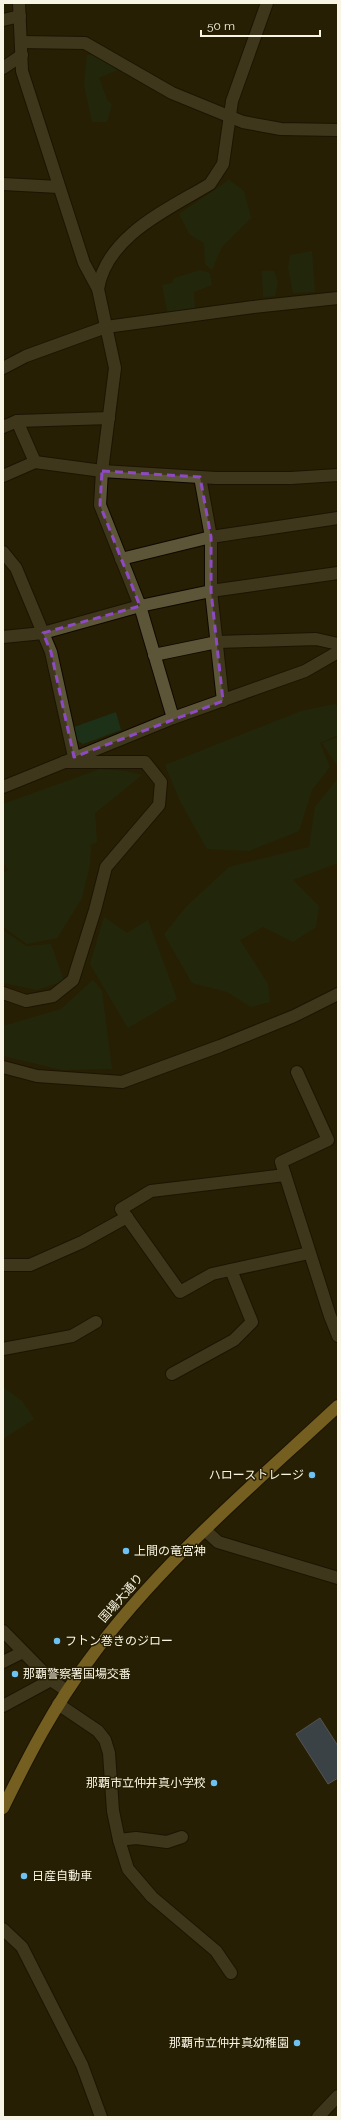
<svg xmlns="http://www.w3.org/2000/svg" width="341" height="2120" font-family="Raleway,'Noto Sans JP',sans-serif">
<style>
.green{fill:#1d3118}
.water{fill:#566d94;stroke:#8796ac}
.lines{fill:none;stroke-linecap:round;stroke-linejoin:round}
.minor-casing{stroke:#0f0800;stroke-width:14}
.highway-casing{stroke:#0f0800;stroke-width:14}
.minor{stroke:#5d5538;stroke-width:12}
.highway{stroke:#d2aa43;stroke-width:12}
.marked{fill:none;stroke:#8e4ac5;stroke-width:3;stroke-dasharray:8 5;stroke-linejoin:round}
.poi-dot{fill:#6dc2f3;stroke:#261f03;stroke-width:1.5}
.labels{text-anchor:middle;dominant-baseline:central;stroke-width:3;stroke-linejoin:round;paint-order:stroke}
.poi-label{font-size:12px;fill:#f9f5e4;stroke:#261f03;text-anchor:start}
.street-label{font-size:12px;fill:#f9f5e4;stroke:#261f03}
</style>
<rect width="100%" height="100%" fill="#261f03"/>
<g class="green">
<polygon points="87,55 96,55 117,70 99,78 107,100 112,104 107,122 92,122 84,85"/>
<polygon points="229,180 244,191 251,218 222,247 212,270 205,264 204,243 190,235 179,214"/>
<polygon points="312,251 315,292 293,293 288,268 290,255"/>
<polygon points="200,270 210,273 212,285 194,292 195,309 168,314 162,285 172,283 174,278"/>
<polygon points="262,271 274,271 278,282 275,296 263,297"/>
<polygon points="335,704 338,707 338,735 320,743 330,767 312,790 299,831 249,851 207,849 180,801 165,765 301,711"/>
<polygon points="116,712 121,730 83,744 75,739 74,727"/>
<polygon points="338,737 338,767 322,743"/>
<polygon points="100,769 126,771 142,775 95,813 97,842 91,845 90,865 82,898 57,938 27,944 3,927 3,873 8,870 3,861 3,804"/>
<polygon points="338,778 338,863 293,880 319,906 316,927 293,942 263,927 240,940 268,984 270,1002 251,1007 227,992 192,983 164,934 187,906 229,867 309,847 315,807"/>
<polygon points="104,917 127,933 148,920 177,999 128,1028 90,964"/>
<polygon points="3,930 26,946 51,944 64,981 37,990 3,983"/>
<polygon points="93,980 102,991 112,1069 62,1070 3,1056 3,1026 61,1009"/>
<polygon points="3,1387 22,1401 34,1419 3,1439"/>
</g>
<polygon class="water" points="320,1718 338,1746 338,1778 328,1784 296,1734"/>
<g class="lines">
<g class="minor-casing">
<g id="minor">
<polyline points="19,3 22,71 84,263 98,289 115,368 102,471 100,505 140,606 173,718"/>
<polyline points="3,20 20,16"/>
<polyline points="21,42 85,43 172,93 243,122 281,129 338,130"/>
<polyline points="3,68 22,55"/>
<polyline points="3,184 59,187"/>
<path d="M98,289C107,235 169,209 210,184L223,164L232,101L267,3"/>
<polyline points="3,368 26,356 106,327 253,307 338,298"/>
<polyline points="17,421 35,462"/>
<polyline points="3,427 17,421 109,418"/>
<polyline points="3,476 35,462 102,471 216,478 291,478 338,475"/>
<polyline points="200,477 211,537 211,591 223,701"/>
<polyline points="3,552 16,568 51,652 74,757"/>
<polyline points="121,559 211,537 338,518"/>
<polyline points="3,637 43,633 140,606 211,591 338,573"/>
<polyline points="154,655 217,642 316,639 338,644"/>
<polyline points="3,787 173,718 305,671 338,652"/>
<polyline points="3,993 26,1001 53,996 73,980 95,910 106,867 159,805 161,782 145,762 64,762"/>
<polyline points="3,1067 37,1076 122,1082 220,1046 294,1016 338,994"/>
<polyline points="297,1072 328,1140 281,1162 330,1316 338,1336"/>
<polyline points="285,1175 151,1191 121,1209 180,1292 212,1274 309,1253"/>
<polyline points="3,1265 30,1265 82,1242 127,1217"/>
<polyline points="3,1349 72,1336 96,1322"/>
<polyline points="172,1374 234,1340 252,1322 231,1270"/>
<polyline points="205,1530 218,1542 338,1578"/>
<polyline points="3,1631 51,1680 67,1691"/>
<polyline points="3,1662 23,1652"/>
<polyline points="58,1704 98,1731 105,1740 109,1753 113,1811 119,1840 128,1869 152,1897 216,1951 231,1973"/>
<polyline points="3,1706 51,1680"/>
<polyline points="119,1840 136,1838 167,1842 182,1837"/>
<polyline points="3,1929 22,1947 82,2065 101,2117"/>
<polyline points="318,2117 338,2096"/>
</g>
</g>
<g class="highway-casing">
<path id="highway" d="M3,1808C28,1757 54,1706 89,1660C159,1564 251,1487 338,1406"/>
</g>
<use href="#minor" class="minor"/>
<use href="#highway" class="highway"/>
</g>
<path d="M0 0H341V2120H0ZM102,471L200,477L211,537V591L223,701L74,757L51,652L43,633L140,606L100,505Z" fill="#261f03" fill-opacity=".55" fill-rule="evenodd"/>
<path class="marked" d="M102,471L200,477L211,537V591L223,701L74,757L51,652L43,633L140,606L100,505Z"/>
<g class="poi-dot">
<circle cx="312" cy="1475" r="4"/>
<circle cx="126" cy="1551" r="4"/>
<circle cx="57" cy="1641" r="4"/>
<circle cx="15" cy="1674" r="4"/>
<circle cx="214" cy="1783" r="4"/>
<circle cx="24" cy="1876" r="4"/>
<circle cx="297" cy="2043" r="4"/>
</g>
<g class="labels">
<g class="poi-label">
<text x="304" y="1475" text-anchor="end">ハローストレージ</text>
<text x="134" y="1551">上間の竜宮神</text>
<text x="65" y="1641">フトン巻きのジロー</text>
<text x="23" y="1674">那覇警察署国場交番</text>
<text x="206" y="1783" text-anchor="end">那覇市立仲井真小学校</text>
<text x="32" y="1876">日産自動車</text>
<text x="289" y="2043" text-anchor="end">那覇市立仲井真幼稚園</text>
</g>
<g class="street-label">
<text transform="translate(121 1598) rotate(-49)">国場大通り</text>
</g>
</g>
<rect width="341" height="2120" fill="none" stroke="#f9f5e4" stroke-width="8"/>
<path d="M201 30v6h119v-6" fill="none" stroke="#f9f5e4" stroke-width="2"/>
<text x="207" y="30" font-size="12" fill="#f9f5e4" stroke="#261f03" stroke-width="3" paint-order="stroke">50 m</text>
</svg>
